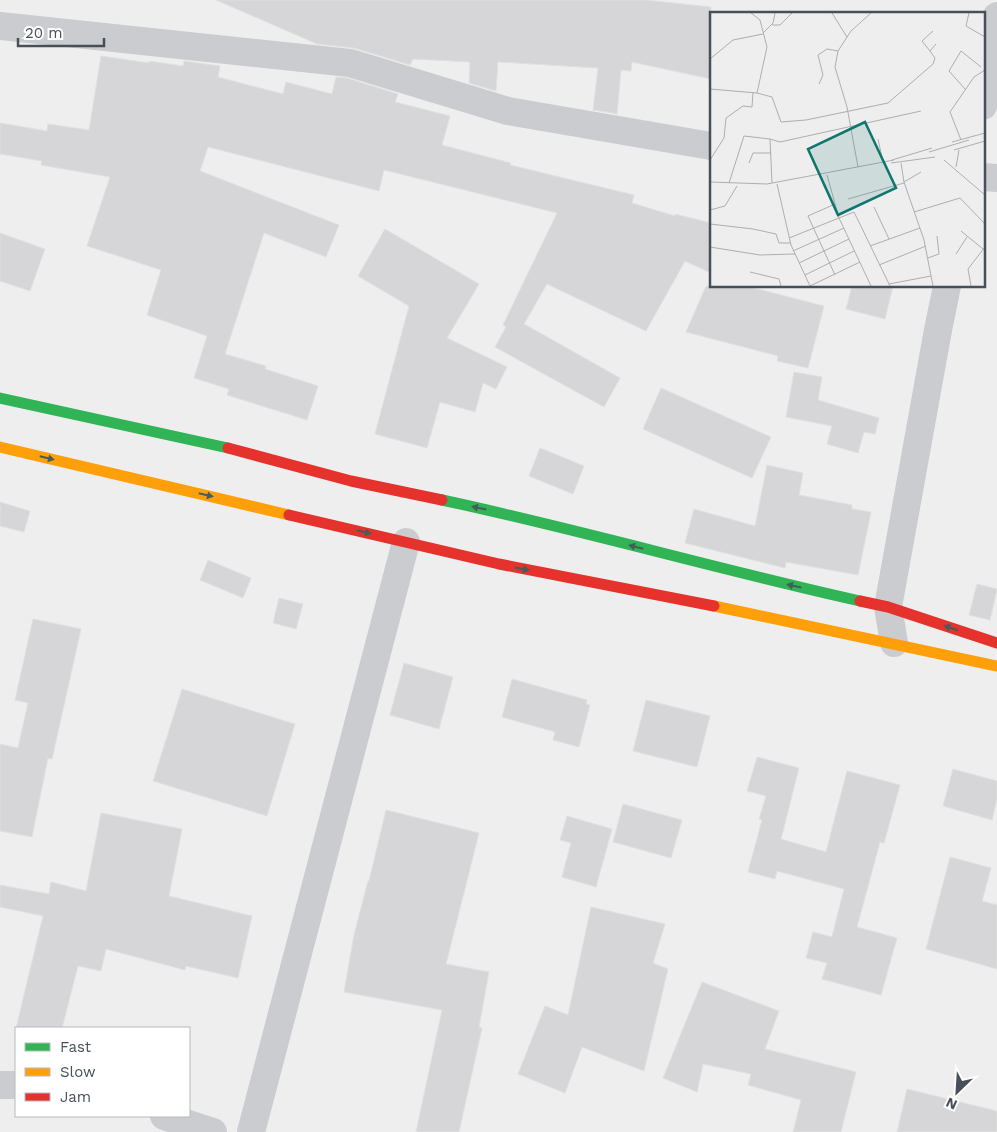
<svg xmlns="http://www.w3.org/2000/svg" width="997" height="1132" font-family="'Work Sans',sans-serif">
<style>
.building{fill:#d6d6d8;stroke:#e0e0e1}
.lines{fill:none;stroke-linecap:round;stroke-linejoin:round}
.street{stroke:#cacccf;stroke-width:28}
.fast{stroke:#30b455;stroke-width:11}
.slow{stroke:#ff9f0a;stroke-width:11}
.jam{stroke:#e5322d;stroke-width:11}
.oneway{fill:#445e58}
.inset-road{fill:none;stroke:#acaeb2;stroke-width:1}
.view{fill:#0f766e;fill-opacity:0.15;stroke:#0f766e;stroke-width:2.5}
.inset-edge{fill:none;stroke:#474f59;stroke-width:2.5}
</style>
<rect width="100%" height="100%" fill="#efeeee"/>
<g class="building">
<polygon points="216,0 646,0 711,7 711,79 632,62 631,71 621,70 617,114 613,113 593,110 598,68 498,62 496,91 469,83 470,62 413,59 410,65 354,48 317,44"/>
<polygon points="101,56 149,63 149,61 183,66 184,61 220,66 218,77 283,94 286,82 332,94 336,77 347,78 398,94 395,102 450,116 442,145 511,163 510,165 634,195 632,203 675,216 675,214 711,223 711,273 685,261 646,331 547,284 524,324 620,378 604,407 495,347 506,327 503,325 557,213 384,170 379,191 208,147 200,171 339,225 326,257 264,233 225,354 266,366 265,369 318,386 307,420 227,395 229,389 194,378 207,336 147,315 161,270 87,246 110,177 41,165 42,161 0,154 0,123 47,131 48,124 89,130"/>
<polygon points="385,229 479,284 447,338 507,367 496,389 483,383 475,412 440,402 427,448 375,434 409,306 358,276"/>
<polygon points="0,233 45,249 30,291 0,281"/>
<polygon points="706,286 746,286 824,306 808,368 777,361 778,356 686,332"/>
<polygon points="852,286 893,286 885,319 846,309"/>
<polygon points="794,372 822,377 818,400 879,418 875,434 864,432 858,453 827,444 832,426 786,417"/>
<polygon points="661,388 771,437 752,478 643,429"/>
<polygon points="540,448 584,466 573,494 529,476"/>
<polygon points="767,465 803,473 799,495 852,505 852,509 871,512 858,575 786,562 785,568 685,543 694,509 755,526"/>
<polygon points="0,502 30,511 24,532 0,526"/>
<polygon points="208,560 251,578 243,598 200,580"/>
<polygon points="977,584 997,589 990,620 969,615"/>
<polygon points="279,598 303,604 296,629 273,623"/>
<polygon points="33,619 81,629 52,759 48,758 32,837 0,831 0,744 18,748 28,703 15,700"/>
<polygon points="404,663 453,677 439,729 390,715"/>
<polygon points="512,679 587,700 586,704 590,705 579,747 553,740 555,732 502,717"/>
<polygon points="182,689 295,724 267,816 153,781"/>
<polygon points="646,700 710,716 697,767 633,751"/>
<polygon points="757,757 799,768 781,839 826,852 847,771 900,785 884,843 880,842 857,927 897,938 881,995 822,979 827,963 806,958 813,932 832,937 844,889 777,871 775,879 748,872 762,820 759,819 766,796 747,791"/>
<polygon points="953,769 997,781 997,799 992,820 943,806"/>
<polygon points="623,804 682,820 671,858 613,842"/>
<polygon points="386,810 479,833 446,964 489,972 479,1027 482,1028 459,1132 416,1132 442,1010 344,992 354,935 368,881 369,881"/>
<polygon points="101,813 182,829 169,896 252,916 238,978 186,966 185,970 106,949 101,971 78,966 62,1028 16,1028 43,916 0,907 0,885 49,894 51,882 86,891"/>
<polygon points="567,816 612,829 596,887 562,877 571,843 560,840"/>
<polygon points="950,857 991,868 982,901 997,905 997,969 926,949"/>
<polygon points="591,907 665,924 653,963 668,969 644,1071 582,1047 565,1093 518,1074 545,1006 568,1015"/>
<polygon points="702,982 779,1011 765,1049 856,1072 841,1132 793,1132 801,1100 748,1085 751,1074 703,1064 697,1092 663,1078"/>
<polygon points="907,1089 997,1111 997,1132 897,1132"/>
</g>
<g class="lines">
<g class="street">
<polyline points="0,26 350,63 508,111 711,146"/>
<polyline points="983,106 997,16"/>
<polyline points="983,177 997,178"/>
<polyline points="894,643 888,607 938,330 947,286"/>
<polyline points="0,1085 16,1085"/>
<polyline points="164,1116 213,1132"/>
<polyline points="251,1132 406,542"/>
</g>
<g class="fast">
<polyline points="0,398 228,448"/>
<path d="M442,500C582,530 720,570 860,601"/>
</g>
<g class="slow">
<polyline points="0,447 289,515"/>
<polyline points="714,606 997,666"/>
</g>
<g class="jam">
<polyline points="228,448 351,481 442,500"/>
<polyline points="289,515 499,564 714,606"/>
<polyline points="860,601 888,607 997,643"/>
</g>
</g>
<defs><path id="oneway-solid" d="M-6-.8H1V-3.2L6.5 0L1 3.2V.8H-6Z" transform="scale(1.25)"/></defs>
<g class="oneway">
<use href="#oneway-solid" transform="translate(47 458) rotate(13)"/>
<use href="#oneway-solid" transform="translate(206 495) rotate(13)"/>
<use href="#oneway-solid" transform="translate(479 508) rotate(-168)"/>
<use href="#oneway-solid" transform="translate(364 532) rotate(13)"/>
<use href="#oneway-solid" transform="translate(636 547) rotate(-166)"/>
<use href="#oneway-solid" transform="translate(522 569) rotate(11)"/>
<use href="#oneway-solid" transform="translate(794 586) rotate(-168)"/>
<use href="#oneway-solid" transform="translate(951 628) rotate(-161)"/>
</g>
<g transform="translate(710 12)">
<rect width="275" height="275" fill="#efeeee"/>
<path class="inset-road" d="M122,1L137,25M259,1L256,14L275,25M62,13H70L82,1M53,21L63,11L65,1M220,39L212,29L223,19M0,47L23,28L53,22M109,72L113,63L108,43L117,37L128,39M0,77L47,81L57,35L50,8L41,1M255,77L239,59L251,39L271,55M47,81L62,85L71,110L96,108L178,91L223,52L225,46L220,39L226,32M60,127L70,130L211,99M168,127L173,150M251,128L240,100L264,65L275,58M242,130L275,121M244,138L275,129M219,140L259,128M0,148L14,126L16,106L33,94L42,95L43,80M182,148L222,136M234,148L275,183M39,151L43,141H61M181,151L225,145M191,151L194,170L214,228L223,274M148,155L137,95L125,55L128,39L141,19L161,1M246,155L249,138M117,163L129,206L161,274M0,170L57,172L184,148M194,170L211,160M19,171L34,124L60,127L62,171M67,172L81,233L100,274M138,187L194,171M125,192L98,204L125,263M164,195L179,227M0,198L15,194L27,174M204,200L250,186L275,212M0,212L43,217L66,222L69,231H81M251,219L273,237M79,226L144,200L180,274M160,234L210,216M0,235L50,243L85,242M83,239L134,216M246,242L257,225M218,246L229,242L227,224M89,251L139,227M169,253L216,234M40,260L69,267L71,274M95,263L144,239M179,272L221,264M100,274L150,250M261,274L258,257L275,235"/>
<path class="view" d="M155,110L186,176L128,203L98,137Z"/>
<rect width="275" height="275" class="inset-edge"/>
</g>
<rect x="15" y="1027" width="175" height="90" fill="#ffffff" stroke="#b5b9bd"/>
<rect x="25" y="1043" width="25" height="8" fill="#30b455" stroke="#b5b9bd"/>
<text x="60" y="1052" font-size="15" fill="#474f59">Fast</text>
<rect x="25" y="1068" width="25" height="8" fill="#ff9f0a" stroke="#b5b9bd"/>
<text x="60" y="1077" font-size="15" fill="#474f59">Slow</text>
<rect x="25" y="1093" width="25" height="8" fill="#e5322d" stroke="#b5b9bd"/>
<text x="60" y="1102" font-size="15" fill="#474f59">Jam</text>
<g transform="translate(957 1092) rotate(205)" stroke="#ffffff" stroke-width="4" paint-order="stroke">
<path d="M0-4L9 19L0 12L-9 19Z" fill="#474f59"/>
<text y="-8" font-size="14" font-weight="bold" text-anchor="middle" fill="#474f59">N</text>
</g>
<path d="M18 38v8h86v-8" fill="none" stroke="#474f59" stroke-width="2.5"/>
<text x="25" y="38" font-size="15" fill="#474f59" stroke="#ffffff" stroke-width="4" paint-order="stroke">20 m</text>
</svg>
